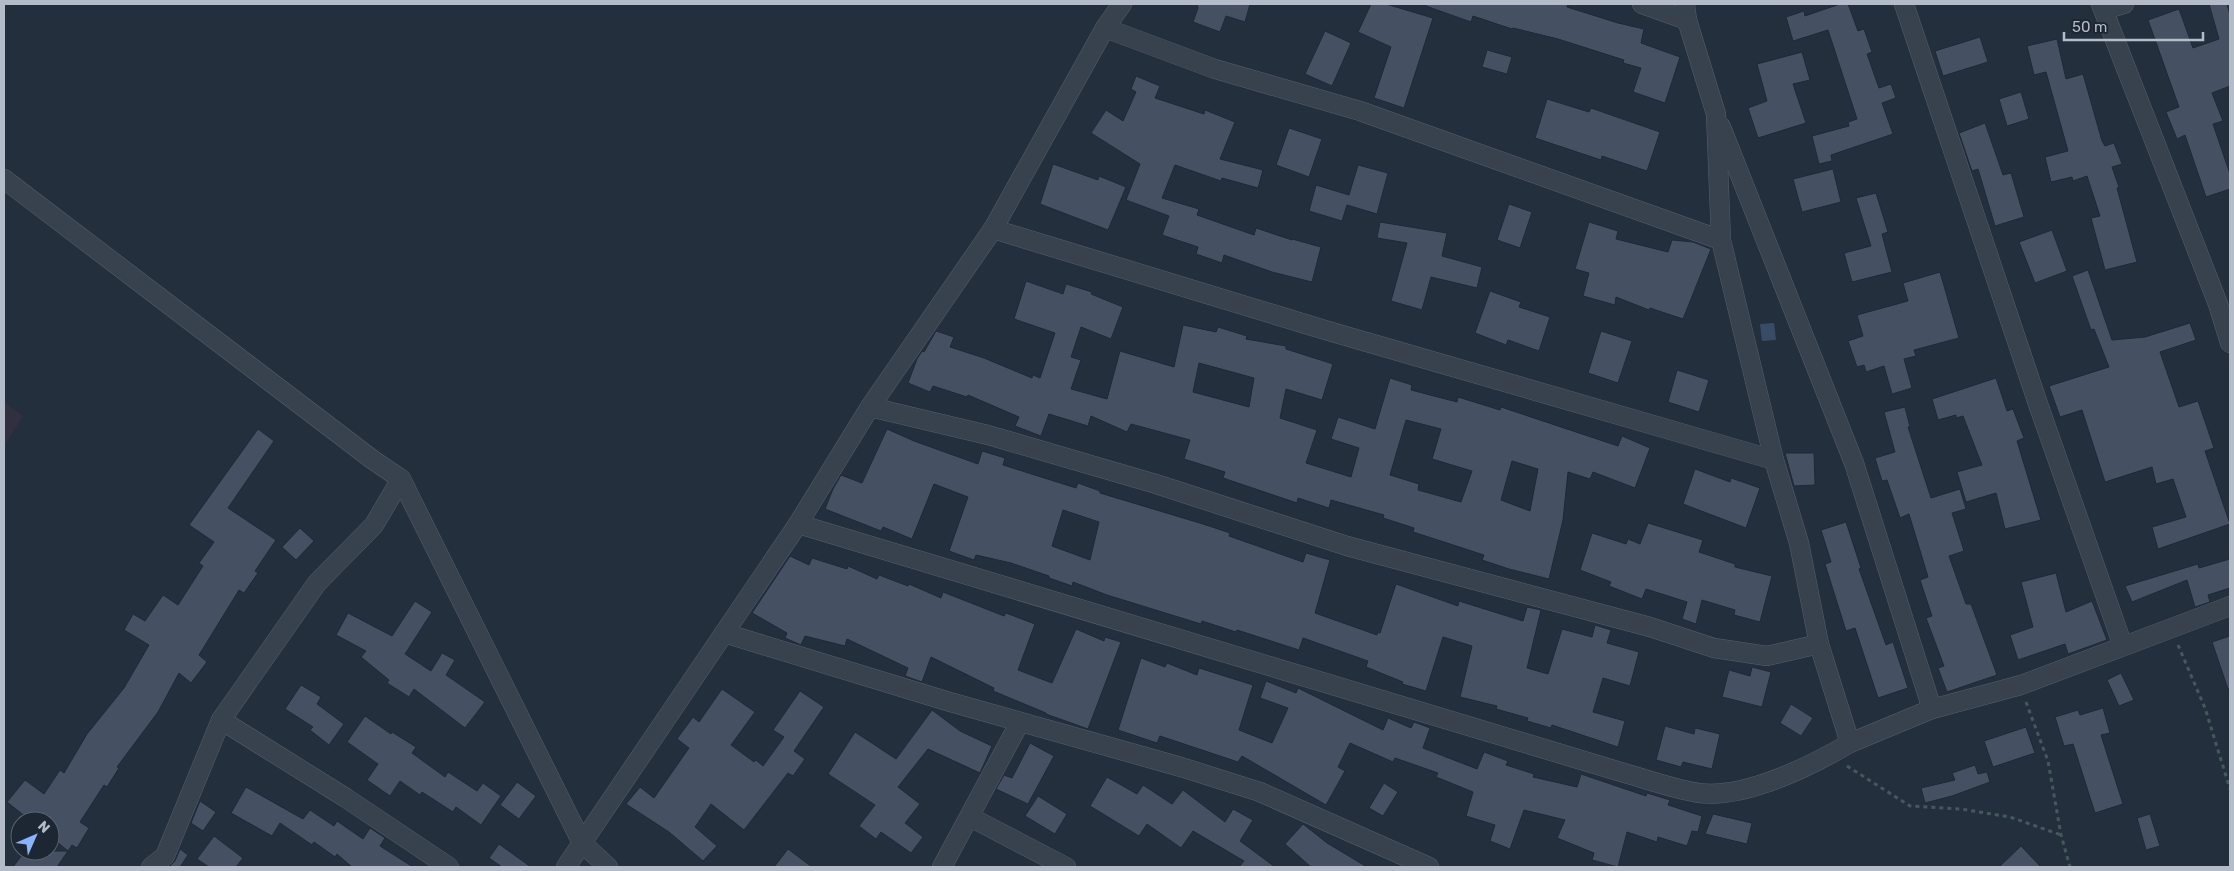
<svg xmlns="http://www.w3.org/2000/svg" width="2234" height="871" font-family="Rubik,sans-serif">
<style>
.medical{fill:#32303f}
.water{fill:#394c67}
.building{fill:#455162;stroke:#1f2835;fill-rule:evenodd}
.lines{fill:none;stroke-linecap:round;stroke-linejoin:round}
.minor-casing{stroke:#565f6c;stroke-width:20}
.path{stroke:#44595c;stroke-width:3;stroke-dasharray:4 4;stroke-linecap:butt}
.minor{stroke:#38414e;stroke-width:19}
</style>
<rect width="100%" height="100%" fill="#242f3e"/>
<polygon class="medical" points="4,402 23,416 4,446"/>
<polygon class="water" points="1774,323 1776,340 1762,341 1760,324"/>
<g class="building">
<polygon points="1197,4 1250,4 1245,22 1226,16 1220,32 1193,22 1198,8"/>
<polygon points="1371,4 1386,4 1433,18 1404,108 1374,98 1391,47 1358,32"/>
<polygon points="1427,4 1568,4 1567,7 1618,23 1644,29 1641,43 1680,57 1665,103 1633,92 1641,68 1623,63 1624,60 1558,39 1513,28 1512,29 1473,16 1471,22 1426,6"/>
<polygon points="1840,4 1848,4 1858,31 1864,29 1872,52 1867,54 1879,88 1891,84 1896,98 1882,103 1893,134 1831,155 1832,161 1819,164 1812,136 1849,126 1848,122 1857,119 1828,30 1793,41 1786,17 1804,11 1805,16"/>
<polygon points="2209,4 2227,4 2230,15 2230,86 2212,93 2223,121 2213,124 2230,174 2230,189 2206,197 2185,135 2177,139 2166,112 2179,107 2148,20 2179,9 2193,48 2219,39"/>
<polygon points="1325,31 1351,43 1332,86 1305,74"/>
<polygon points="1980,37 1988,62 1943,76 1935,51"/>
<polygon points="2057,39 2066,79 2083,74 2102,141 2105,146 2114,143 2122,164 2112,167 2119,187 2117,188 2137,262 2105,270 2091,218 2100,216 2087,176 2073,181 2072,177 2051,182 2045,157 2068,151 2046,72 2034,75 2027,46"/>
<polygon points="1487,50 1512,57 1507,74 1482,67"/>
<polygon points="1802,52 1810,80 1793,84 1806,123 1758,138 1748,108 1767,101 1757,64"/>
<polygon points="1136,76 1160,86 1155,98 1204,114 1205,110 1235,122 1220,159 1263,170 1258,188 1222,178 1221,181 1175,165 1162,198 1199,209 1197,215 1254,235 1256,228 1292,240 1292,239 1321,247 1312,282 1272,272 1224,255 1222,263 1196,254 1198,247 1162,235 1169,216 1126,200 1140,164 1091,133 1106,110 1123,121 1136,92 1131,89"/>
<polygon points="2021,92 2029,119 2007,126 1999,99"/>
<polygon points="1547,99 1589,112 1591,108 1660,132 1647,171 1602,156 1601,160 1535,138"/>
<polygon points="1985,123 2003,175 2011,173 2024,217 1995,226 1978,169 1972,171 1959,133"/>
<polygon points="1289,128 1322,139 1309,177 1276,165"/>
<polygon points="1053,164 1098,180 1099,176 1126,187 1108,230 1040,204"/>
<polygon points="1358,165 1388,173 1377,214 1347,205 1342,221 1309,211 1316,185 1349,195"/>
<polygon points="1833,169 1841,202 1802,212 1793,179"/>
<polygon points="1876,193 1888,232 1882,234 1892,272 1852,282 1844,253 1871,246 1856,198"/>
<polygon points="1509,204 1532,212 1520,248 1497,240"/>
<polygon points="1380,222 1447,233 1442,256 1482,267 1477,288 1431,277 1422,310 1391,301 1407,243 1377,238"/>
<polygon points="1589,222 1618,231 1616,239 1668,252 1672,240 1693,242 1711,249 1683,319 1650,308 1649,310 1616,297 1615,305 1583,296 1589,273 1575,269"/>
<polygon points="2052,230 2067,271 2035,283 2019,242"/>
<polygon points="2088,270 2112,340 2145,337 2190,323 2196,340 2160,352 2179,407 2198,401 2214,448 2205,451 2230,524 2158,549 2152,527 2186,517 2173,479 2156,484 2152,467 2105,482 2082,410 2060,417 2049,386 2109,367 2094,329 2091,330 2072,276"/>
<polygon points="1940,272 1959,338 1914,350 1916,356 1904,359 1912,388 1892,394 1884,366 1866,372 1864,365 1857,367 1848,341 1863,336 1857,315 1908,301 1903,283"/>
<path d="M1026,281L1063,294L1066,284L1092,292L1091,294L1123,307L1111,339L1081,327L1071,357L1081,360L1071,389L1107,399L1120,351L1174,367L1183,325L1216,332L1218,327L1247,336L1246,339L1286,346V349L1333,364L1322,400L1286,389L1280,418L1317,430L1306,463L1351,477L1359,448L1331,439L1338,417L1375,429L1390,378L1412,385L1411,390L1457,402L1458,397L1500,410L1501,407L1618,446L1622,436L1650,448L1635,488L1593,472L1590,479L1568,472L1563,520L1549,579L1509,569L1482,560L1484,555L1413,532L1414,528L1383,518L1384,515L1331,500L1329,508L1298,498L1297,503L1223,478L1225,472L1184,459L1190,440L1131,424L1127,432L1091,416L1088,426L1049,414L1041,436L1015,426L1019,417L968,395L967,397L933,386L930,392L908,383L917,359L922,351L924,352L936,331L954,337L950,347L984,358L1032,378L1033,375L1040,378L1055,333L1014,319ZM1199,363L1254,378L1249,407L1193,392ZM1406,420L1441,429L1432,459L1472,471L1461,502L1418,490L1419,484L1390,475ZM1512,461L1538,469L1530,511L1501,500Z"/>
<polygon points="1490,291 1521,302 1519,307 1550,317 1539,351 1508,340 1506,345 1475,333"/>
<polygon points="1601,331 1632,341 1618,383 1588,373"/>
<polygon points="1677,370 1709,380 1699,412 1668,402"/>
<polygon points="1996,378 2007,411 2013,409 2024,438 2017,441 2041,520 2005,529 1996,493 1966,502 1957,472 1982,465 1963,416 1956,418 1956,415 1938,420 1932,399"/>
<polygon points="1905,407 1910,427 1908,427 1931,498 1960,489 1966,509 1952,513 1964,551 1949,556 1966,604 1971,604 1997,675 1947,692 1938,668 1944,666 1926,618 1932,616 1920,580 1928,577 1909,514 1900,518 1887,480 1882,481 1875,458 1895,452 1884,412"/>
<polygon points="258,429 274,441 228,508 276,540 255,571 258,573 244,593 239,590 199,655 207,662 191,683 179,673 158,712 117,767 119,768 107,787 104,785 80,822 89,828 77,848 72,845 68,851 50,836 50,821 31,821 7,802 25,780 44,794 60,770 64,773 87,734 124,688 149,645 124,630 133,614 145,621 163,595 178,605 203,566 199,563 214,542 189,525"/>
<path d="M887,429L914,441L978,464L982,451L1005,458L1003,465L1076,488L1078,483L1100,491V493L1203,524L1230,533L1229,536L1303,562L1306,553L1330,560L1315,613L1377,635L1378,632L1380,633L1396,584L1458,606L1459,601L1523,621L1527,607L1541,610L1527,668L1548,674L1562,629L1592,637L1595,625L1611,630L1607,643L1639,652L1630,686L1603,678L1593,712L1625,721L1618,747L1552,725L1551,728L1527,721L1528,718L1496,709L1497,706L1460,697L1472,646L1443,637L1426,691L1402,684L1403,682L1366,667L1368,661L1303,638L1299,650L1237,630L1236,632L1202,621L1201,624L1107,595L1073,582L1072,586L1049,578V576L1011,563L976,555L974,560L949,551L968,497L934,484L912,539L883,527L881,531L825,509L833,489L841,475L862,483ZM1063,510L1099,522L1090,560L1052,546Z"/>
<polygon points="1785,453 1814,453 1815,485 1794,486"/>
<polygon points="1695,469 1730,482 1731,478 1760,488 1746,528 1683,504"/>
<polygon points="1846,522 1861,568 1859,569 1886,645 1893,642 1908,688 1878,698 1855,628 1846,631 1825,564 1831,562 1821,530"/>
<polygon points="1648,523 1703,540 1699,552 1735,564 1735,567 1772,576 1760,622 1734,615 1735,610 1702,600 1696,624 1682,619 1687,602 1646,589 1642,599 1609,586 1611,582 1580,570 1592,533 1626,544 1628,539 1640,544"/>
<polygon points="300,528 314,541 296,560 282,547"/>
<polygon points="790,556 809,565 812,558 847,569 848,566 877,579 879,575 908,586 909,584 941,598 943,592 1004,616 1006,613 1035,624 1018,670 1052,683 1076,629 1104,641 1105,637 1121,642 1088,729 1046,714 1046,713 993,691 994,688 931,657 922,682 905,676 908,668 847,639 845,646 805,636 801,645 785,638 787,633 752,613"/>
<polygon points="2230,559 2230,588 2208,595 2210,602 2195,607 2187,580 2132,602 2125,586 2198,564 2199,568"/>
<polygon points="2056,573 2066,612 2092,601 2107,640 2068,654 2065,644 2018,660 2010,635 2033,627 2021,582"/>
<polygon points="415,601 432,612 405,654 431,671 442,653 455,660 446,675 485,702 465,728 414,689 409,697 387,683 389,680 361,657 366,651 336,635 348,613 392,636"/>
<polygon points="2230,636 2230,689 2228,689 2212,642"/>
<polygon points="1141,658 1165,667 1167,663 1197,675 1199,668 1253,685 1239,730 1272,743 1288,708 1260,698 1266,681 1296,693 1298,688 1383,730 1388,718 1411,728 1414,722 1430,728 1423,748 1477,769 1484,752 1508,761 1506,765 1534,774 1533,777 1577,787 1581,774 1646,796 1647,793 1670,800 1668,805 1702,816 1698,832 1692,831 1687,846 1658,837 1657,842 1627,832 1618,867 1592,860 1594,853 1557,838 1565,820 1524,810 1510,849 1490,841 1495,825 1466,816 1473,792 1436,777 1438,773 1395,758 1393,762 1350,743 1338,767 1345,771 1326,805 1242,756 1238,762 1160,736 1157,743 1118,730"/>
<polygon points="1752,667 1771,672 1762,707 1722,697 1729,670 1750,676"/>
<polygon points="2121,673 2134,700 2119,706 2107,680"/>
<polygon points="301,685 321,697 317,704 344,724 329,745 310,730 313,727 285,709"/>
<polygon points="722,689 755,712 731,745 754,762 756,760 763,766 784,737 773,730 800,691 824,707 794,751 805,759 793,776 788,773 744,830 711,804 695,827 717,846 703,861 669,832 626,804 640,787 654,798 689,748 677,739 693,717 699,722"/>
<polygon points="1791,704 1813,718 1801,736 1780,723"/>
<polygon points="2103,708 2110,733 2101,735 2123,804 2095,813 2073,744 2064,746 2055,717 2078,710 2080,715"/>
<polygon points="932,710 960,731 992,746 980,773 928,749 898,787 920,804 905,823 923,837 911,853 881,832 876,839 859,826 875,805 828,774 855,732 896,759"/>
<polygon points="365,716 391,734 392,732 416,747 412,753 445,777 448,772 477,791 483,783 501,796 481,825 456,807 453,812 422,792 420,795 400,781 390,796 367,780 378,764 347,742"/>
<polygon points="1665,726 1694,734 1695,728 1720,734 1712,769 1683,762 1681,767 1656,760"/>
<polygon points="2026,727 2035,753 1993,767 1984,741"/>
<polygon points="1030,743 1054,756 1028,804 996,789 1004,775 1012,778"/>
<polygon points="1975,765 1978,774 1987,772 1990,782 1952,796 1925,803 1921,788 1955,780 1952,773"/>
<polygon points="1107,777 1137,794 1143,785 1172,804 1183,790 1225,822 1233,809 1253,820 1240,841 1275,867 1239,867 1244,861 1193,831 1181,848 1147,824 1139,836 1090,806"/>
<polygon points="517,782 536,796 519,819 500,805"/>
<polygon points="1384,783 1398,792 1383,816 1369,808"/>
<polygon points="246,787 303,819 310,810 334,826 337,821 363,839 370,828 385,838 380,846 413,867 352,867 337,854 335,857 314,842 312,845 280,823 272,836 231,813"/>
<polygon points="1038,796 1067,814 1055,834 1025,816"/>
<polygon points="200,801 216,812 203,831 191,823"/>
<polygon points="1713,814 1752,823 1747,844 1705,834"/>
<polygon points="2150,814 2160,846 2146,850 2137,818"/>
<polygon points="1303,824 1327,843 1367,867 1311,867 1285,844"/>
<polygon points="214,836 243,858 236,867 209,867 197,859"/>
<polygon points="499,844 531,867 502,867 489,858"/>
<polygon points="2021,846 2041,867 1999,867"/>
<polygon points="180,849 188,855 180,867 169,867 175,861"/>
<polygon points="788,849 812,867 774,867"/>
<polygon points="25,851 68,851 57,867 13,867"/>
</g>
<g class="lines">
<g class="minor-casing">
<g id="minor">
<polyline points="1642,4 1687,20"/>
<polyline points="1685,4 1687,20 1716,114 1721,240 1774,460 1799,543 1819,644 1850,743 1932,709 2021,685 2230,606"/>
<polyline points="1904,4 2038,404 2123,646"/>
<polyline points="2101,4 2218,304 2230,343"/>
<polyline points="2104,10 2124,4"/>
<polyline points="1105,28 1215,69 1360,111 1721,240"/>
<polyline points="1721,127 1854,463 1932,709"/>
<polyline points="4,179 373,460 401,479 582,843 798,524 870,407 993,229 1105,28 1122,4"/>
<polyline points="993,229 1325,330 1774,460"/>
<polyline points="870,407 988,435 1156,484 1347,546 1650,627 1714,648 1767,656 1819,644"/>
<path d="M798,524L1621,772C1646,779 1673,789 1699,793C1745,799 1811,766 1850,743"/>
<polyline points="724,633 950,702 1181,767 1260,792 1429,867"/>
<polyline points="221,720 346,798 449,867"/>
<polyline points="970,817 1066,867"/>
<polyline points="151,867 165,856 221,720 317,583 374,525 401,479"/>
<polyline points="566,867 582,843 608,867"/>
<polyline points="942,867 1020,722"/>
</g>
</g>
<g class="path">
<polyline points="2178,645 2205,708 2230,789"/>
<polyline points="2026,702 2048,761 2061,835 2070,867"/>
<polyline points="1847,766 1910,806 1961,809 2010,817 2061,835"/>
</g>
<use href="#minor" class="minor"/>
</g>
<rect width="2234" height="871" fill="none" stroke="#b4bcc9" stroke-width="10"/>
<g transform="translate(35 836) rotate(45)"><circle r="24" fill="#1d2633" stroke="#59626f"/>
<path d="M0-4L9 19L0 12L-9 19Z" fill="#8ab4f8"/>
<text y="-8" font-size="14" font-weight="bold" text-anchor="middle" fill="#b4bcc9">N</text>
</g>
<path d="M2064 32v8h139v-8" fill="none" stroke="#b4bcc9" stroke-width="2.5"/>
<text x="2072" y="32" font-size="15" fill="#b4bcc9" stroke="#1d2633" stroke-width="4" paint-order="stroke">50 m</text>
</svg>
